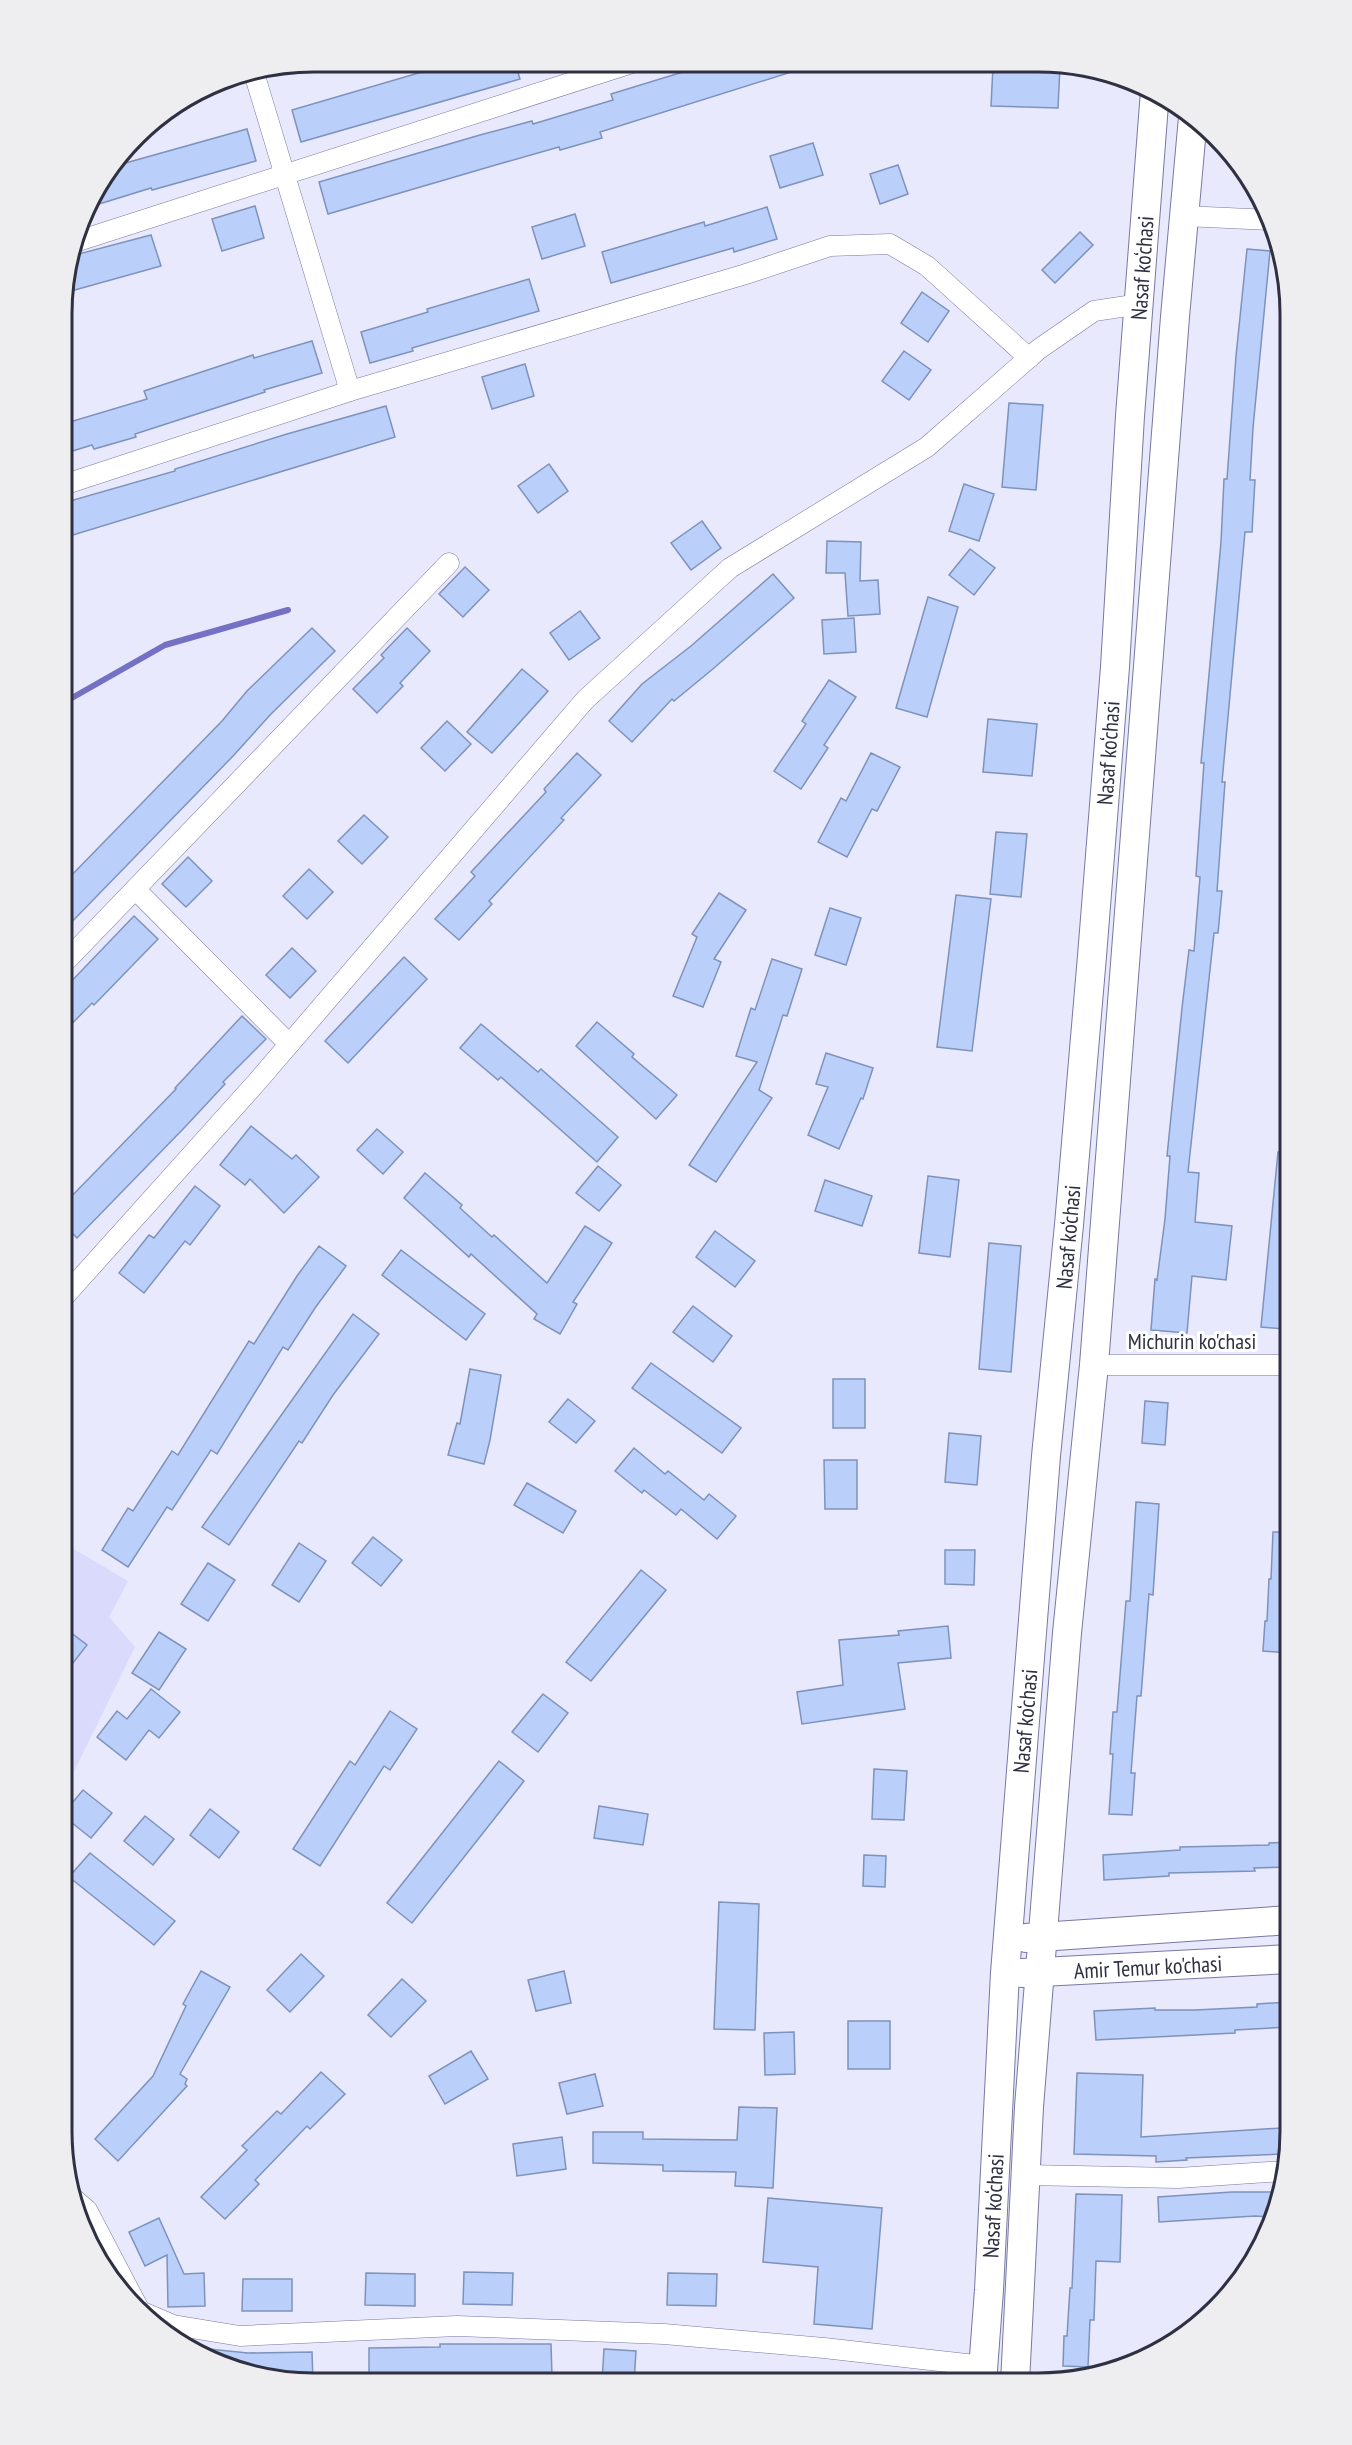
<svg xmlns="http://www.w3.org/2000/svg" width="1352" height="2445" font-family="'PT Sans Narrow',sans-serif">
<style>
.built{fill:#dadbfc}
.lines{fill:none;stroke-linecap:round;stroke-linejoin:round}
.stream{stroke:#7470c4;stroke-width:6}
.building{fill:#bad0fb;stroke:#7e92bb;stroke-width:1.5}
.street-casing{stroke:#7878a3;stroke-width:21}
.secondary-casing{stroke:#7878a3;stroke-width:30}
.street{stroke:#fff;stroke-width:20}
.secondary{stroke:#fff;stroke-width:28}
.labels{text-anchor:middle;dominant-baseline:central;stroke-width:6;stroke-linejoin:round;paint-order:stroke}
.street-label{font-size:22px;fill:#2f3042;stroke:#fff}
.rim{fill:none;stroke:#2f3042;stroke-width:3}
</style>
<rect width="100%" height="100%" fill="#e8e9fc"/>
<polygon class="built" points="62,1542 128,1581 109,1617 135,1647 62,1796"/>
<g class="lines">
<polyline class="stream" points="63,703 165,645 288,610"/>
</g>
<g class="building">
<polygon points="456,62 515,63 520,79 301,142 292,110"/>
<polygon points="709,64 804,65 804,68 600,132 602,138 560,150 559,147 499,164 328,214 319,182 480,135 532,121 533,124 613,100 611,94"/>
<polygon points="993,66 1060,66 1058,108 991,106"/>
<polygon points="247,129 256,161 152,190 151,188 86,208 88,202 115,166"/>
<polygon points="813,143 823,175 780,188 770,156"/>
<polygon points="898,165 908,194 880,204 870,174"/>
<polygon points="255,206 264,238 222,251 212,219"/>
<polygon points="767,207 777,239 734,252 733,248 611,283 602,252 704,222 705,226"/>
<polygon points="575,214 585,246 542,259 532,227"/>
<polygon points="1080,232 1093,245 1055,283 1042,270"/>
<polygon points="151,235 161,266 64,293 64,281 71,256"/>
<polygon points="1247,249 1270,251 1253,428 1250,480 1255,480 1252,532 1245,532 1222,782 1225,782 1217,891 1222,891 1218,933 1214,933 1188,1172 1199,1173 1195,1222 1232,1226 1226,1280 1192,1276 1187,1333 1151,1330 1155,1279 1157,1280 1165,1219 1170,1156 1167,1156 1182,1008 1189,950 1194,951 1200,877 1196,876 1204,763 1201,763 1221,542 1224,479 1227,479 1236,356"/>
<polygon points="529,279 539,311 412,348 413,351 370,363 361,332 428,312 427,309"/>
<polygon points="922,292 949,311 928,342 901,323"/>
<polygon points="312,341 322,373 264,390 265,392 135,434 136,437 94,449 92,445 63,454 63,424 147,399 144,391 253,355 254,358"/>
<polygon points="904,351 931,370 909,400 882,381"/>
<polygon points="525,364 534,396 492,409 482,377"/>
<polygon points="1009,403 1043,405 1036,490 1002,487"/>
<polygon points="386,406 395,437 63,538 63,503 175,471 175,469 287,434"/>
<polygon points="549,464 568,491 538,513 518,486"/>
<polygon points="964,484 994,494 979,541 949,531"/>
<polygon points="702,521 721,548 691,570 671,543"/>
<polygon points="827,541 861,542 860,581 878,580 880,614 848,616 845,573 826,573"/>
<polygon points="970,549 995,568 974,595 949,575"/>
<polygon points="465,567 489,590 463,617 439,594"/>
<polygon points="773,574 794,598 714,668 674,701 672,699 632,742 609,721 642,684 691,646"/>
<polygon points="928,597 958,607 927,717 896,708"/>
<polygon points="580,611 600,638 569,660 550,633"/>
<polygon points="854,618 856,652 824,654 822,620"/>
<polygon points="312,628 335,651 270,715 234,755 63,931 63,884 222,721 247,691"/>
<polygon points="407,628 430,651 400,683 403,686 377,713 353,689 384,658 381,655"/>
<polygon points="522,669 548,691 492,753 467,732"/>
<polygon points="829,680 856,697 824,745 828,748 801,789 774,771 806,724 802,721"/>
<polygon points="988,719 1037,724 1032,776 983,772"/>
<polygon points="447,721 471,744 445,771 421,748"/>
<polygon points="577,753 601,775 561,818 564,820 489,901 492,904 459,940 435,919 475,876 471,872 546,792 544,789"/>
<polygon points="871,753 900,767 877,811 872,809 847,857 818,842 841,798 846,801"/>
<polygon points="364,815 388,837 362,864 338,841"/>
<polygon points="996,832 1027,834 1021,897 990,894"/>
<polygon points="188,857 212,881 186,907 162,884"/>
<polygon points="309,869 333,892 307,919 283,896"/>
<polygon points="719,893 746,910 714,959 721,962 703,1007 673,996 697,937 692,934"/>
<polygon points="956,895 991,899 972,1051 937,1047"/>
<polygon points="830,908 861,918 846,965 815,955"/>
<polygon points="134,916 158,939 94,1005 92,1003 63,1033 63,990"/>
<polygon points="292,948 316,971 290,998 266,975"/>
<polygon points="404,957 427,979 348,1063 325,1041"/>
<polygon points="772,959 802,969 787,1016 783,1015 759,1090 772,1098 716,1182 689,1165 757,1062 736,1056 751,1008 755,1010"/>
<polygon points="242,1016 266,1039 223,1082 225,1084 185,1127 77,1238 63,1224 63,1205 176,1089 175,1088"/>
<polygon points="597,1022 634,1054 632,1057 677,1095 656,1119 576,1046"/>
<polygon points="481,1024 538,1072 541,1069 618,1137 597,1162 501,1077 498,1080 460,1048"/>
<polygon points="826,1053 873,1068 863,1099 861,1098 839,1149 808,1135 828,1087 816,1084"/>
<polygon points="251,1126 292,1159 296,1155 319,1177 284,1213 250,1179 245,1185 220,1165"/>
<polygon points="377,1129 403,1152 383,1174 357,1150"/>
<polygon points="1278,1152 1290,1152 1290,1262 1284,1329 1261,1327"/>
<polygon points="598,1166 621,1185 599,1211 576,1193"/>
<polygon points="425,1173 462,1205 460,1208 492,1237 494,1235 547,1283 585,1226 612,1243 573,1302 577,1304 560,1334 534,1319 537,1314 471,1254 469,1257 404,1198"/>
<polygon points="928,1176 959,1180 950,1257 919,1253"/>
<polygon points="825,1180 872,1196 862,1226 815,1211"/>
<polygon points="195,1186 220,1206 190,1245 185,1241 144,1293 119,1273 149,1235 154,1238"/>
<polygon points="715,1231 755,1261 735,1287 696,1257"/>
<polygon points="989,1243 1021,1246 1011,1372 979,1369"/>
<polygon points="319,1246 346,1266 315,1308 288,1350 283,1347 217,1454 211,1450 172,1510 167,1507 128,1567 102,1550 128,1508 133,1511 172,1451 178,1455 249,1341 254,1344 297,1276"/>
<polygon points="401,1250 485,1314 466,1340 382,1275"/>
<polygon points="693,1306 732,1336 713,1362 673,1332"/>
<polygon points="353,1314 379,1334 333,1395 302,1443 299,1441 229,1545 202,1527"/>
<polygon points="651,1363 741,1428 722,1453 632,1388"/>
<polygon points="470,1369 501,1375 490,1440 484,1464 448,1455 457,1423 460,1424"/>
<rect x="833" y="1379" width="32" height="49"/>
<polygon points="568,1399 595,1421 576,1443 549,1422"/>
<polygon points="1145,1401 1168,1403 1165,1445 1142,1443"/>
<polygon points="949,1433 981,1436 977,1485 945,1482"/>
<polygon points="634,1448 665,1474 668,1471 704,1500 709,1494 736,1516 717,1539 681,1509 676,1515 644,1490 642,1493 615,1471"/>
<polygon points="824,1460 857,1460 857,1509 825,1509"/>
<polygon points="527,1483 576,1511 563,1533 514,1505"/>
<polygon points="1136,1502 1159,1504 1153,1595 1149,1594 1141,1696 1137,1696 1131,1773 1135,1773 1132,1815 1109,1814 1113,1754 1110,1754 1113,1712 1117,1712 1126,1601 1130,1601"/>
<polygon points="1273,1532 1290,1532 1288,1653 1263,1651 1265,1621 1267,1621 1269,1579 1271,1579"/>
<polygon points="373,1537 402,1560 381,1586 352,1563"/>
<polygon points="299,1543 326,1561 299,1602 272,1585"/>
<polygon points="945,1550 975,1550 974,1585 945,1584"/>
<polygon points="208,1563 235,1580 208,1621 181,1604"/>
<polygon points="641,1570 666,1590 591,1681 566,1662"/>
<polygon points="62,1626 87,1645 62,1677"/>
<polygon points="948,1626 951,1658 898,1663 905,1709 802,1724 797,1692 843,1685 839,1640 899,1635 898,1631"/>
<polygon points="159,1632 186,1649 159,1690 132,1673"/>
<polygon points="151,1689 180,1712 159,1738 149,1730 126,1760 97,1737 117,1711 127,1719"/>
<polygon points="543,1694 568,1713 538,1752 512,1732"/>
<polygon points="390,1711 417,1729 390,1770 384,1766 320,1866 293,1849 350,1761 355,1765"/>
<polygon points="499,1761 524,1781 412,1923 387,1903"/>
<polygon points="874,1769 907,1771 904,1820 872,1819"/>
<polygon points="83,1790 112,1813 91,1838 62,1815"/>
<polygon points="599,1806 648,1814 643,1845 594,1838"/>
<polygon points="210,1809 239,1832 219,1858 190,1835"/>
<polygon points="145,1816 174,1839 153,1865 124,1841"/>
<polygon points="1290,1842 1290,1867 1254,1868 1255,1871 1169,1873 1169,1876 1104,1880 1103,1855 1180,1850 1180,1847 1269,1845 1269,1843"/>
<polygon points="90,1853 175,1921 154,1945 69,1877"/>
<polygon points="864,1855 886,1856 885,1887 863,1886"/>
<polygon points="719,1902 759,1904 755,2030 714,2029"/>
<polygon points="301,1954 324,1976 290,2012 267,1990"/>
<polygon points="201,1971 230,1987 180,2074 187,2079 185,2084 187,2086 118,2161 95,2139 153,2076 186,2006 183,2004"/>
<polygon points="564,1971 571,2003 536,2011 528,1980"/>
<polygon points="402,1979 426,2001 391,2037 368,2015"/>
<polygon points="1287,2002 1288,2027 1235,2030 1235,2033 1096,2040 1094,2011 1155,2008 1155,2010 1195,2010 1257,2007 1257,2004"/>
<rect x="848" y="2021" width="42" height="48"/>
<polygon points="794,2032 795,2074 765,2075 764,2033"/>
<polygon points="471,2051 488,2079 445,2104 429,2076"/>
<polygon points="321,2072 345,2094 310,2129 307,2126 255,2180 259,2184 225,2219 201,2197 247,2150 242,2146 277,2111 281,2114"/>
<polygon points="1077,2073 1143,2075 1141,2137 1281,2128 1282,2154 1186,2158 1187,2160 1156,2162 1156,2156 1074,2154"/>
<polygon points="595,2074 603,2106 567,2114 559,2083"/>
<polygon points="739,2107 777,2108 773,2188 735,2186 736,2172 663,2171 663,2165 593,2163 593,2132 643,2132 643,2139 737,2140"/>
<polygon points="562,2137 566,2169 517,2176 513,2144"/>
<polygon points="1232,2192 1280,2192 1274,2217 1255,2216 1159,2222 1158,2197"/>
<polygon points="1076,2194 1122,2195 1120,2262 1096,2261 1094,2320 1090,2320 1088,2367 1063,2366 1064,2336 1067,2336 1070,2288 1072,2288"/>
<polygon points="768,2198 882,2208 872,2329 814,2324 818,2267 763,2262"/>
<polygon points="159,2218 184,2274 204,2273 205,2306 168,2307 167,2255 145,2266 129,2232"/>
<polygon points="464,2272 513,2273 512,2305 463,2304"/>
<polygon points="366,2273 415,2274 415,2306 365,2305"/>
<polygon points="668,2273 717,2274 716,2306 667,2305"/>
<polygon points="243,2279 292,2279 292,2311 242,2311"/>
<polygon points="440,2344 551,2344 552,2376 419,2377 419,2379 369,2380 369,2348 440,2347"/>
<polygon points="189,2347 248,2353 312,2352 313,2381 280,2381 217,2364"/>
<polygon points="604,2349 636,2351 634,2382 602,2382"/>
</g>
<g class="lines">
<g class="street-casing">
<g id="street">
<polyline points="254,73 350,391"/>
<polyline points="1184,216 1271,220"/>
<polyline points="75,242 632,63"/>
<polyline points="63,485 350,391 746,274 830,246 890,244 927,266 1029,358"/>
<polyline points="136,890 289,1044"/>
<polyline points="63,964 449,563"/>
<polyline points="62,1299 256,1083 585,700 730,568 927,447 1039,349 1094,311 1140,304"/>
<polyline points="1094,1365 1290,1365"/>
<polyline points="1025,2175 1178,2178 1285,2171"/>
<polyline points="73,2198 87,2210 140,2311 173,2325 240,2336 457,2326 664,2334 824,2348 984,2366"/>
</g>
</g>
<g class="secondary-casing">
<g id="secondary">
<polyline points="1026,1938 1290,1920"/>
<polyline points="1022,1973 1290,1959"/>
<polyline points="982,2383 989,2290 1005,1973 1046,1456 1069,1225 1092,956 1115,667 1130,416 1155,91"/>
<polyline points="1015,2383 1029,2107 1067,1633 1094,1365 1175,317 1193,117"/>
</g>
</g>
<use href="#street" class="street"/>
<use href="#secondary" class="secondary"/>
</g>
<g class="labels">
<g class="street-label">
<text transform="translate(1142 268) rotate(-86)">Nasaf ko‘chasi</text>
<text transform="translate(1108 753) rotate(-86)">Nasaf ko‘chasi</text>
<text transform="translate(1068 1237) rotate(-85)">Nasaf ko‘chasi</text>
<text x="1192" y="1341">Michurin ko'chasi</text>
<text transform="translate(1025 1721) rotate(-85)">Nasaf ko‘chasi</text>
<text transform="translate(1148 1967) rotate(-3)">Amir Temur ko'chasi</text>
<text transform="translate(993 2206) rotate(-87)">Nasaf ko‘chasi</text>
</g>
</g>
<path d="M0 0H1352V2445H0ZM314 72H1038A242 242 0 0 1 1280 314V2131A242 242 0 0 1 1038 2373H314A242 242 0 0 1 72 2131V314A242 242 0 0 1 314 72Z" fill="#eeeef0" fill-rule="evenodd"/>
<path class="rim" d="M314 72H1038A242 242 0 0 1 1280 314V2131A242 242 0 0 1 1038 2373H314A242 242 0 0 1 72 2131V314A242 242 0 0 1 314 72Z"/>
</svg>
